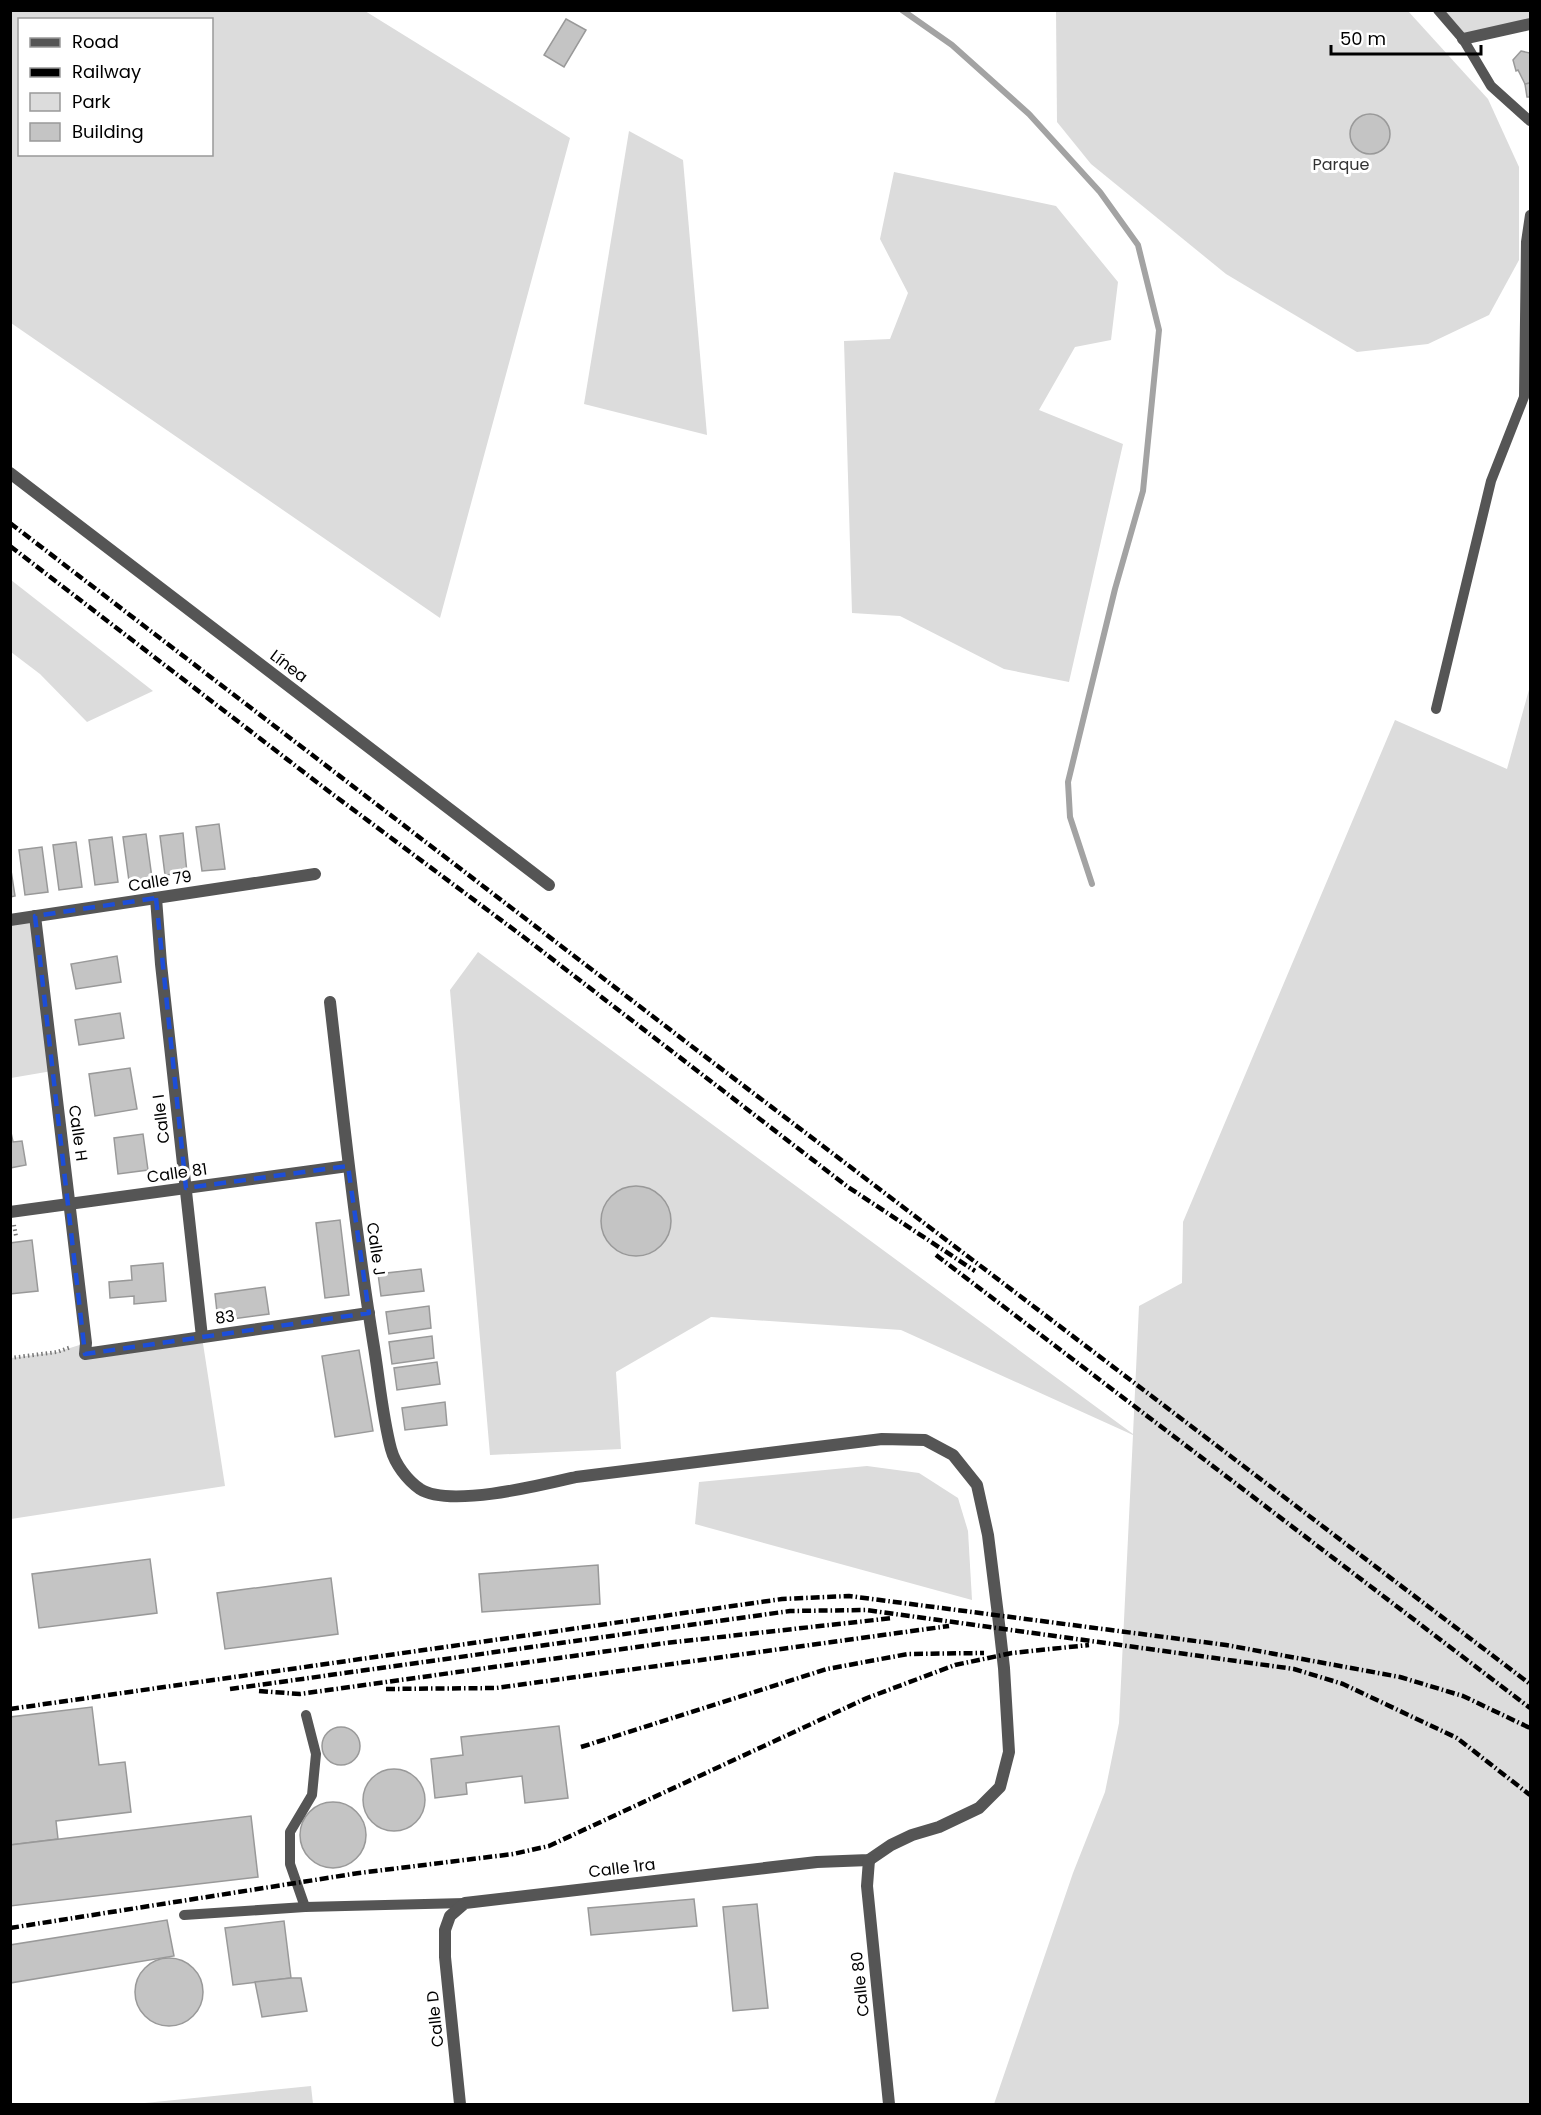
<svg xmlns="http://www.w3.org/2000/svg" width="1541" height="2115" font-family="Poppins,sans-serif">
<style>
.green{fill:#dcdcdc;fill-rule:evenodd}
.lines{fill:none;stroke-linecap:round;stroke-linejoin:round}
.stream{stroke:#a3a3a3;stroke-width:6}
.building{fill:#c4c4c4;stroke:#999;stroke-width:1.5}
.path{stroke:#777;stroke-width:4;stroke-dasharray:1.5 3;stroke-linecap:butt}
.service{stroke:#555;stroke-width:10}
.pedestrian{stroke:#555;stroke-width:12}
.minor{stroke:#555;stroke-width:12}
.rail{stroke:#000;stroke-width:4.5;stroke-dasharray:9 3 1.5 3;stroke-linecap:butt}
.marked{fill:none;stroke:#1d4ed8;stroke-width:4.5;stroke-dasharray:12 8;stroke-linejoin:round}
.labels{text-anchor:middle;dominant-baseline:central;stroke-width:6;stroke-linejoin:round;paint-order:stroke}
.park-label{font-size:16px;fill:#333;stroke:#fff}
.street-label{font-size:16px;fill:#000;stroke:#fff}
</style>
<rect width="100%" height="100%" fill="#fff"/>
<g class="green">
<path d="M11,10L365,11L570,138L440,618L11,323ZM20,20H212V154H20Z"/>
<polygon points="1056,11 1408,11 1488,99 1519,167 1519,260 1489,315 1428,344 1357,352 1226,274 1091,164 1057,122"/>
<polygon points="1440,11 1530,11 1530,24 1463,39"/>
<polygon points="629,131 683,160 707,435 584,404"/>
<polygon points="894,172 1056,206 1118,282 1111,340 1075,347 1039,410 1123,444 1069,682 1004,669 900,616 852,613 844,341 890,339 908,293 880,239"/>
<polygon points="11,580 153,691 87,722 40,674 11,652"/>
<polygon points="1530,686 1530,2104 994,2104 1073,1873 1105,1792 1119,1723 1133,1435 901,1330 711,1317 616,1372 621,1449 490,1455 450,990 478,952 1133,1434 1139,1306 1182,1283 1183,1222 1395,720 1507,769"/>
<polygon points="35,916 52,1071 11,1078 11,920"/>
<polygon points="202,1337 225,1486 11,1519 11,1358 57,1352 86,1343 85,1353"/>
<polygon points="867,1466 919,1473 958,1498 968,1531 972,1600 695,1524 699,1482"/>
<polygon points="311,2086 313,2104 135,2104"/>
</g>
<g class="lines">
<polyline class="stream" points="902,10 952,45 1029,114 1100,192 1138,245 1159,330 1143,491 1115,589 1068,782 1070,817 1092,884"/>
</g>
<g class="building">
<polygon points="566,19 586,30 564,67 544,55"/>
<polygon points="1521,51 1530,53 1530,83 1525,84 1518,70 1516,71 1513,60"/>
<polygon points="1530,83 1530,97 1527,97 1525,84"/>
<circle cx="1370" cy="134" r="20"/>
<polygon points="219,824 225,869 202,871 196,827"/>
<polygon points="183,833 187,873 165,875 160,836"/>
<polygon points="146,834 152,878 129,881 123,837"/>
<polygon points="112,837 118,882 95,885 89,840"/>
<polygon points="76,842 82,887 59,890 53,845"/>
<polygon points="42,847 48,892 25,895 19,850"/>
<polygon points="10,864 15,896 10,897"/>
<polygon points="117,956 121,982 76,989 71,964"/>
<polygon points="120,1013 124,1038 79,1045 75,1020"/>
<polygon points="130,1068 137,1109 95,1116 89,1074"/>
<polygon points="10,1128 13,1142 22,1141 26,1165 10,1168"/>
<polygon points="143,1134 148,1170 118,1174 114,1138"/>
<circle cx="636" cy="1221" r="35"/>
<polygon points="340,1220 349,1295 325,1298 316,1223"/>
<polygon points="32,1240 38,1291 10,1294 10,1243"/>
<polygon points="163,1263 166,1301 134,1304 134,1296 110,1298 109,1282 132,1280 131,1266"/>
<polygon points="421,1269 424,1291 381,1296 378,1274"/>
<polygon points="265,1287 269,1314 218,1321 215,1294"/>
<polygon points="429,1306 431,1328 389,1334 386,1312"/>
<polygon points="432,1336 434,1358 392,1364 389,1342"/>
<polygon points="359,1350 373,1431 335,1437 322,1356"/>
<polygon points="437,1362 440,1384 397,1390 394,1368"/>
<polygon points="445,1402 447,1425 405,1430 402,1408"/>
<polygon points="150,1559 157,1613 39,1628 32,1574"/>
<polygon points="598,1565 600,1604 482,1612 479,1574"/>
<polygon points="331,1578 338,1634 225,1649 217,1593"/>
<polygon points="92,1707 99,1765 125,1762 131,1812 56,1821 58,1839 10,1845 10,1717"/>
<polygon points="559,1726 568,1798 525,1803 522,1776 466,1783 467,1794 435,1798 431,1759 463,1755 461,1737"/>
<circle cx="341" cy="1746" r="19"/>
<circle cx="394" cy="1800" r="31"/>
<circle cx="333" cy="1835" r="33"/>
<polygon points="251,1816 258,1877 10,1906 10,1845"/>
<polygon points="694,1899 697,1926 591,1935 588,1908"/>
<polygon points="757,1904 768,2008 733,2011 723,1907"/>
<polygon points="167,1920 174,1956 10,1983 10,1945"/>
<polygon points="284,1921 291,1978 233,1985 225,1928"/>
<circle cx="169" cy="1992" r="34"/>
<polygon points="291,1978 301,1978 307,2011 262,2017 255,1982"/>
</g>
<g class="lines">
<g class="path">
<polyline points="14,1225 16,1236"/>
<polyline points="10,1358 57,1352 71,1347"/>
</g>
<g class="service">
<polyline points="1438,10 1463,39 1491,86 1530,121"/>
<polyline points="1436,709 1491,481 1524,397 1526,242 1530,215"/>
<polyline points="305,1907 290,1864 290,1832 312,1795 316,1754 306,1715"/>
<polyline points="184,1915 305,1907 465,1903"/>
</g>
<polyline class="pedestrian" points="1463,39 1530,24"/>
<g class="minor">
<polyline points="10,473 549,885"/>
<polyline points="156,898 161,964 202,1337"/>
<path d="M35,916C51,1058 70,1200 86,1343L85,1354L369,1313"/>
<polyline points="10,920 315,874"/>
<path d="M330,1002C343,1115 355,1228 373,1341C379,1376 382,1415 391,1449C395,1464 407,1480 420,1489C449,1508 542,1485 576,1477L882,1439L925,1440L953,1455L977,1485L988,1535L998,1615L1004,1668L1009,1752L1000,1787L979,1808L939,1827L912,1835L891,1845L869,1860L817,1862L465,1903L450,1916L445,1930V1957L460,2104"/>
<polyline points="10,1212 348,1166"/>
<polyline points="869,1860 867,1886 889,2104"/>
</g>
<g class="rail">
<polyline points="10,523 694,1048 1530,1684"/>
<polyline points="10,546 327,790 525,938 848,1187 975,1271"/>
<polyline points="936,1255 1530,1708"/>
<polyline points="230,1689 790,1611 866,1610 1294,1669 1343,1684 1457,1738 1530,1795"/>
<polyline points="386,1689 496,1688 949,1626"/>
<polyline points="259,1691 300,1694 666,1643 893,1618"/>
<polyline points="10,1709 782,1599 849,1596 1226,1645 1400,1677 1463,1696 1530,1728"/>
<polyline points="581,1747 827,1669 908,1654 984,1653"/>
<polyline points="10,1928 359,1873 513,1854 549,1846 867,1698 955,1665 1012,1653 1089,1645"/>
</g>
</g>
<path class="marked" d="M156,898L186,1188L348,1166L369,1313L85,1354L35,916Z"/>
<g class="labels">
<g class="park-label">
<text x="1341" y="164">Parque</text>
</g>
<g class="street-label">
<text transform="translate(289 666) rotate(37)">Línea</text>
<text transform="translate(160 881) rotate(-9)">Calle 79</text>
<text transform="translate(161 1119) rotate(-97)">Calle I</text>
<text transform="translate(78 1133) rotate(82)">Calle H</text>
<text transform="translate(177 1173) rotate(-8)">Calle 81</text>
<text transform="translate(376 1249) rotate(82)">Calle J</text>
<text transform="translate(225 1317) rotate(-8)">83</text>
<text transform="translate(622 1868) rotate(-7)">Calle 1ra</text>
<text transform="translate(860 1984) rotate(-96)">Calle 80</text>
<text transform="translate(435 2019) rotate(-96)">Calle D</text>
</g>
</g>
<rect width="1541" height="2115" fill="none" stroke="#000000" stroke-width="24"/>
<rect x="18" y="18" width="195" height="138" fill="#ffffff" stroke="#999999" stroke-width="1.5"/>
<rect x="30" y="38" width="30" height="9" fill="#555555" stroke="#999999" stroke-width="1.5"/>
<text x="72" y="48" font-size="18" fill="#000000">Road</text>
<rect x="30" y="68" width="30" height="9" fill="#000000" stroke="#999999" stroke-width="1.5"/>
<text x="72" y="78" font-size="18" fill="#000000">Railway</text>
<rect x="30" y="93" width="30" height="18" fill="#dcdcdc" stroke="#999999" stroke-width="1.5"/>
<text x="72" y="108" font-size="18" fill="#000000">Park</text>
<rect x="30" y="123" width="30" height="18" fill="#c4c4c4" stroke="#999999" stroke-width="1.5"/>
<text x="72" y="138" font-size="18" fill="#000000">Building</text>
<path d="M1331 45v9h150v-9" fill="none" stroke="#000000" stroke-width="3"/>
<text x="1340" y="45" font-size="18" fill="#000000" stroke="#ffffff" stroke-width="4.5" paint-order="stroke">50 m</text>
</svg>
